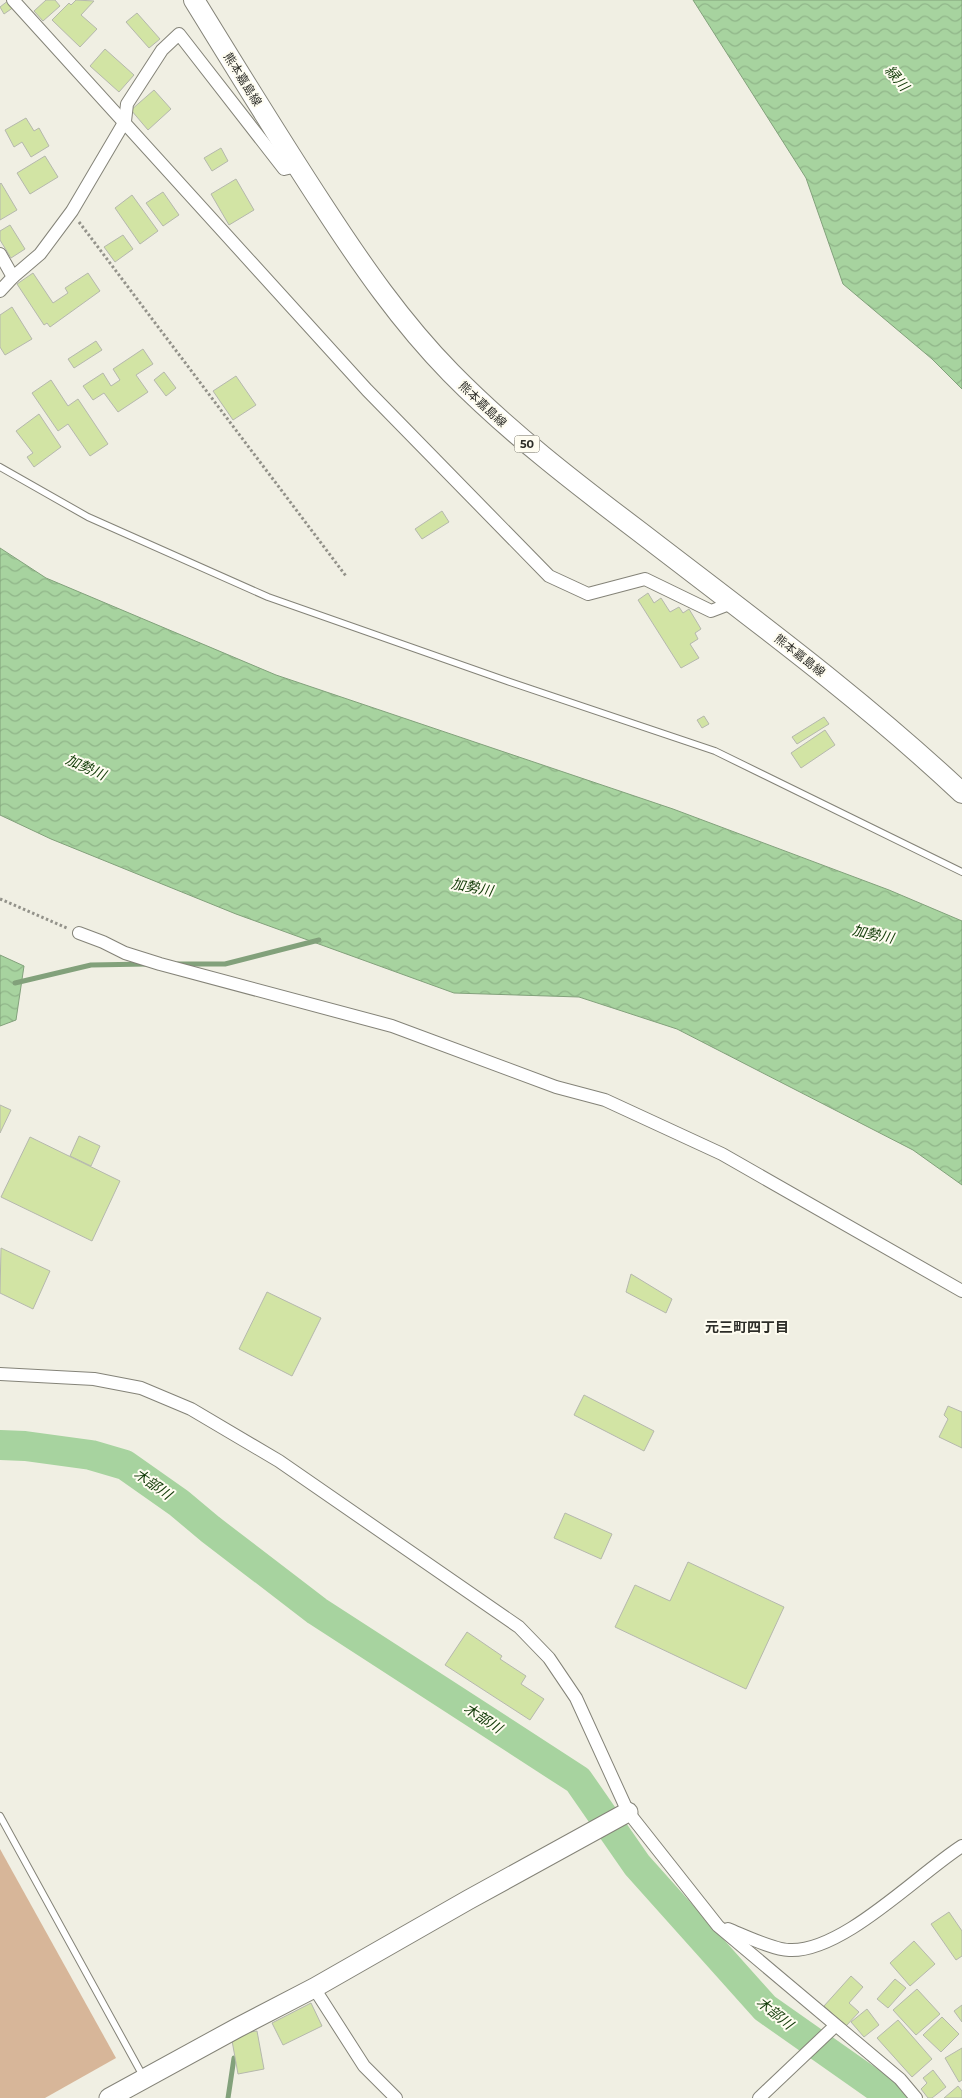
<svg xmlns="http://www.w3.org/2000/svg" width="962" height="2098" font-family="Montserrat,'Noto Sans JP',sans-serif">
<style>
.pitch{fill:#d7b699}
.water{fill:url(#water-waves);stroke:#82a17b}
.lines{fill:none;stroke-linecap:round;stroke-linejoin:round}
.stream{stroke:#82a17b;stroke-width:5}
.river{stroke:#a7d39f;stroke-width:30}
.building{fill:#d2e4a4;stroke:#b5b8ad}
.lane-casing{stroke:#848378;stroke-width:8}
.street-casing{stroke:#848378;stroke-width:14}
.secondary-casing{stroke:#848378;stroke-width:21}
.primary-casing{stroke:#848378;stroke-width:22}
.path{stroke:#93928a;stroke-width:3;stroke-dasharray:2.5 2.5;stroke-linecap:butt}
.lane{stroke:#fff;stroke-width:6}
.street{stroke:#fff;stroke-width:12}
.secondary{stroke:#fff;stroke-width:19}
.primary{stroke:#fff;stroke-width:20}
.labels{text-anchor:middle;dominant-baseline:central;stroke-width:4;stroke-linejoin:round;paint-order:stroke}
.shield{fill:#fefcf0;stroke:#6c6b64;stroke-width:1}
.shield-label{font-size:11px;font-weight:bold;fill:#2d2d28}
.street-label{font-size:12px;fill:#2d2d28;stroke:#fefcf0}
.water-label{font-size:14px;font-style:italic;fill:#0f3905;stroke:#fefcf0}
.neighbourhood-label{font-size:14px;font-weight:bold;fill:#2d2d28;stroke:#fefcf0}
</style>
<defs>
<pattern id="water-waves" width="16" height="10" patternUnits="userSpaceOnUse" patternTransform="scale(1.25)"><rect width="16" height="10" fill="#a7d39f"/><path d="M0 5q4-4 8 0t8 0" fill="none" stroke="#90b589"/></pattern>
</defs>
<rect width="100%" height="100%" fill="#f0efe3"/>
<polygon class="pitch" points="0,1849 116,2058 45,2098 0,2098"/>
<g class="water">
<polygon points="693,0 962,0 962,389 932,359 843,284 806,178"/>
<polygon points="0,548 46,578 276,675 673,809 889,890 962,921 962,1185 913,1150 677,1029 579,997 454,993 236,914 51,839 0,815"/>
<polygon points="0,955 24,966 16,1020 0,1026"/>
</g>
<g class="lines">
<g class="stream">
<polyline points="178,964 225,964 319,940"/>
<polyline points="15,983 91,965 147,964"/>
<polyline points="228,2098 234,2058"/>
</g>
<polyline class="river" points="0,1445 25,1446 91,1455 125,1465 179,1503 210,1529 317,1611 578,1780 637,1865 765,2008 893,2098"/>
</g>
<g class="building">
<polygon points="9,0 14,7 4,14 0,7"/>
<polygon points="46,0 55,0 60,6 43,21 34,11"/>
<polygon points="76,0 94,1 81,15 97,29 80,47 52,20 69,3 71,5"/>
<polygon points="137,13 160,39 149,48 126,22"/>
<polygon points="105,49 134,75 119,92 90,66"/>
<polygon points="154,90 171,109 148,130 131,110"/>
<polygon points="26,118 34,131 39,128 49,146 31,157 22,142 14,147 5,130"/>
<polygon points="221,148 228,161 212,171 204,158"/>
<polygon points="45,156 58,177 30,194 17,173"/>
<polygon points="236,179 254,210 229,225 211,194"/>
<polygon points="1,183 17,210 0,220 0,184"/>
<polygon points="163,192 179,215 163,226 146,203"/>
<polygon points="132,195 158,231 140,244 115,208"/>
<polygon points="10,225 25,249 11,258 0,240 0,231"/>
<polygon points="123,235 133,249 115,262 104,247"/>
<polygon points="33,273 53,303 68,293 65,288 88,273 100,291 50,327 47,323 44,325 17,284"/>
<polygon points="12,307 32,339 5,355 0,347 0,315"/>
<polygon points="96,341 102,350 74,368 68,359"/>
<polygon points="143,349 153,364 136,375 148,392 118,412 104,393 93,400 83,386 103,373 111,386 120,380 113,369"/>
<polygon points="164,372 176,388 166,396 154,380"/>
<polygon points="236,376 256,405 233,420 213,391"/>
<polygon points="51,380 68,406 78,399 108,444 90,456 68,424 58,431 32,393"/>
<polygon points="39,414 61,447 34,467 27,457 33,453 16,431"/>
<polygon points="442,511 449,522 422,539 415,529"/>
<polygon points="648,593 654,603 661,598 670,612 679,607 683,613 689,609 701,629 695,633 698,639 690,644 699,658 681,668 638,600"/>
<polygon points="704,716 709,724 702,728 697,720"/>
<polygon points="824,717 829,724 797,744 792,737"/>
<polygon points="825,730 835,745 801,768 791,753"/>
<polygon points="0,1105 11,1110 0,1133"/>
<polygon points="79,1136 100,1146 91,1166 70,1156"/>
<polygon points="30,1137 120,1181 92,1241 1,1197"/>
<polygon points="1,1248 50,1271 33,1309 0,1293"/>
<polygon points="631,1274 672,1299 666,1313 626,1292"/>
<polygon points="267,1292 321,1318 292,1376 239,1349"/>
<polygon points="584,1395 654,1431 644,1451 574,1415"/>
<polygon points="948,1406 962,1412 962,1448 939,1437 948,1419 944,1415"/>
<polygon points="565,1513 612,1534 601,1559 554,1538"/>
<polygon points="688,1562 784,1607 746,1689 615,1627 635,1585 670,1601"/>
<polygon points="467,1632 502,1656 500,1659 526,1676 521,1684 544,1699 530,1720 445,1665"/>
<polygon points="949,1912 962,1931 962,1956 956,1960 931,1924"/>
<polygon points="914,1941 935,1964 910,1986 890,1963"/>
<polygon points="851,1976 863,1987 849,2003 859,2012 846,2026 824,2006"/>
<polygon points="895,1979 906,1988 888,2008 877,1999"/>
<polygon points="917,1989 940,2014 916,2035 893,2010"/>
<polygon points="311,2003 322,2026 283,2045 272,2023"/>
<polygon points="962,2005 962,2022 954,2011"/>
<polygon points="867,2009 879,2025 864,2037 851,2022"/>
<polygon points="942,2017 959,2034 941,2052 923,2035"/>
<polygon points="898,2020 932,2059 912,2077 877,2038"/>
<polygon points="257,2031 264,2069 238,2074 231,2035"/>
<polygon points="962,2048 962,2080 959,2082 945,2058"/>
<polygon points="933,2070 946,2087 932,2098 928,2098 921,2089 927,2083 923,2078"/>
<polygon points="958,2086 962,2091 962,2098 944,2098"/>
</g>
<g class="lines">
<g class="lane-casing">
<g id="lane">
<polyline points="0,467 88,517 268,597 507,681 715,751 962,872"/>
<polyline points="0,1816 143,2076"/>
</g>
</g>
<g class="street-casing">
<g id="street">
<polyline points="13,0 367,390 549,576 588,594 645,579 711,611 732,603"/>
<polyline points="0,254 13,277"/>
<polyline points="0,291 13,277 40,254 72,211 125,121 127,104 162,50 179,34 284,169 297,166"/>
<polyline points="79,933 103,942 125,953 160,964 392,1026 556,1087 605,1100 722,1154 962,1291"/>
<polyline points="0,1374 94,1379 141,1388 191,1409 279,1461 519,1627 549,1658 576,1698 628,1812 718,1926 900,2079 916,2098"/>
<path d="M728,1929C743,1935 774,1950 789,1950C842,1953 918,1874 962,1846"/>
<polyline points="314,1988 364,2066 396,2098"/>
<polyline points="759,2098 835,2026"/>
</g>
</g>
<g class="secondary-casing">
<polyline id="secondary" points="109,2098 237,2028 314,1988 468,1900 628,1812"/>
</g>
<g class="primary-casing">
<path id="primary" d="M194,0C236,68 278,137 322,204C361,264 401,322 451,373C509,432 574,482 640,532C749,616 861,698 962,793"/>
</g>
<g class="path">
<polyline points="79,222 346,576"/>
<polyline points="0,899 67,928"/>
</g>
<use href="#lane" class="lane"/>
<use href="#street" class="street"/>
<use href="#secondary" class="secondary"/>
<use href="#primary" class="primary"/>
</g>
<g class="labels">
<rect class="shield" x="514.5" y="435.5" width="25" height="17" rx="4"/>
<g class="shield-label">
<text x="527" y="444">50</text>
</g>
<g class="street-label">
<text transform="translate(243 79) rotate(58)">熊本嘉島線</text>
<text transform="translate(483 404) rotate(43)">熊本嘉島線</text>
<text transform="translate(800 655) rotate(38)">熊本嘉島線</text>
</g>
<g class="water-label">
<text transform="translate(897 78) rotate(50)">緑川</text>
<text transform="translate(86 767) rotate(24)">加勢川</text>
<text transform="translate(472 887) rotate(11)">加勢川</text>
<text transform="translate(873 934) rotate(12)">加勢川</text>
<text transform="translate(153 1484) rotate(35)">木部川</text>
<text transform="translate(483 1718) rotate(33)">木部川</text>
<text transform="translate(775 2013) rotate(39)">木部川</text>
</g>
<g class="neighbourhood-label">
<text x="747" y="1327">元三町四丁目</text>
</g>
</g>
</svg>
